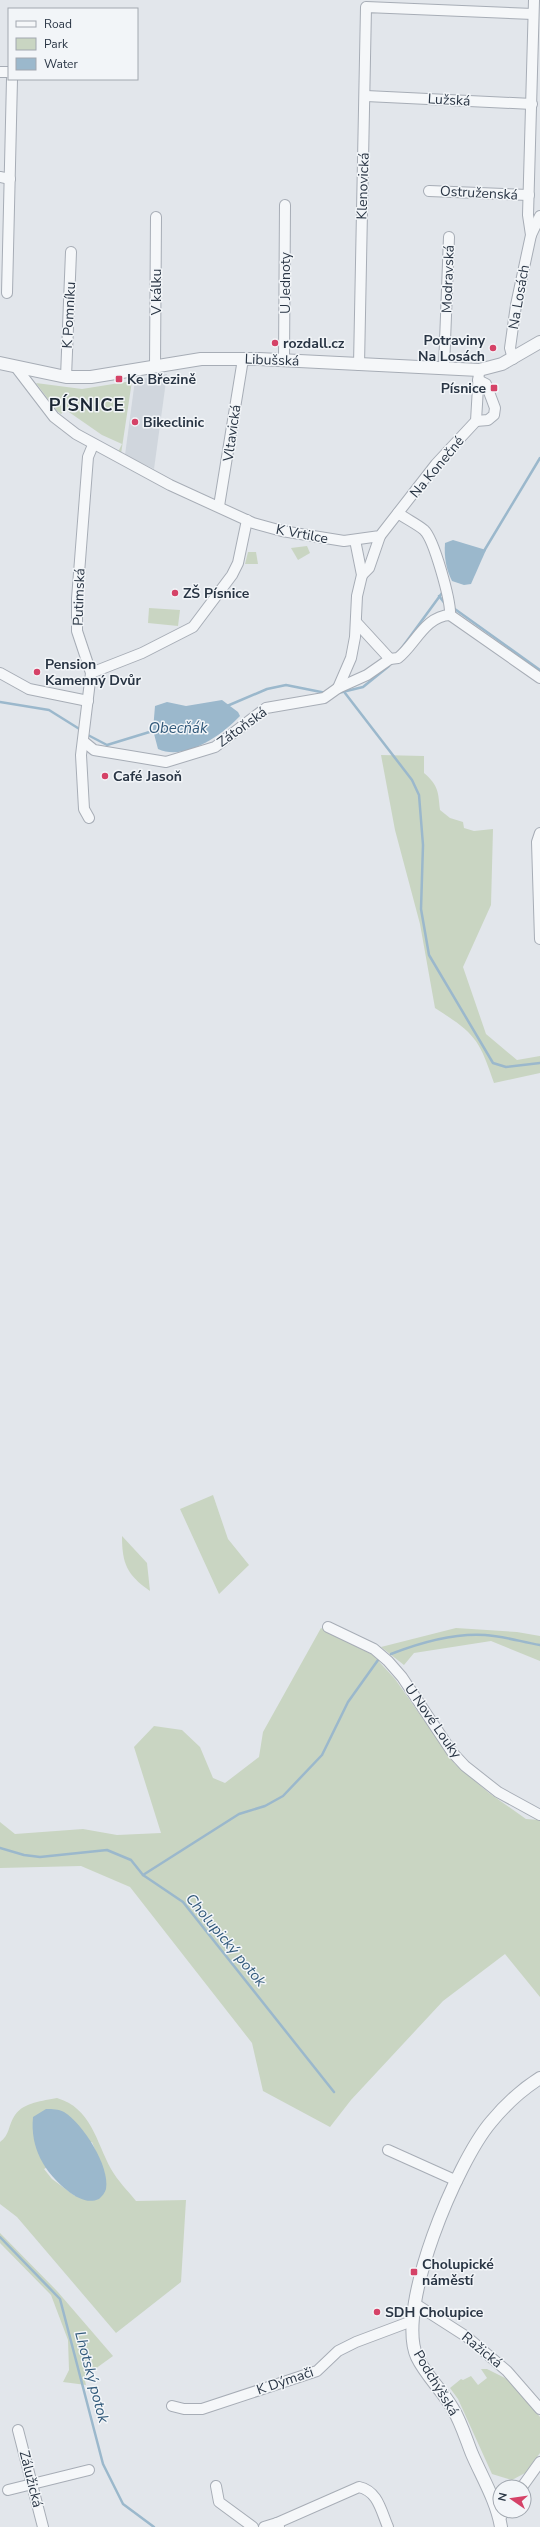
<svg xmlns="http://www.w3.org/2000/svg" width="540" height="2527" font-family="'Nunito Sans',sans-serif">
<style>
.built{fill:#d0d6dd}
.green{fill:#c9d5c2;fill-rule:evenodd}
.water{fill:#9bb8cc}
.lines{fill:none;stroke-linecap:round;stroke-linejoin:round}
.stream{stroke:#9bb8cc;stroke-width:2.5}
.minor-casing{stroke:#a7adb6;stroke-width:12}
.tertiary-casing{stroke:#a7adb6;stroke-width:14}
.minor{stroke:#f5f7f9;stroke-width:10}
.tertiary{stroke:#f5f7f9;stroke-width:12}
.poi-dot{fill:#d54267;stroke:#f2f5f8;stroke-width:1.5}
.labels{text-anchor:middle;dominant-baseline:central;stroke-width:3;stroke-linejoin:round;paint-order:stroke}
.street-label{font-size:14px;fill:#293544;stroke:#f2f5f8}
.poi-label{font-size:14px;font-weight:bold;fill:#293544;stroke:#f2f5f8;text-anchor:start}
.water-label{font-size:15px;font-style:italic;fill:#31597a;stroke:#f2f5f8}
.district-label{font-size:18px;font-weight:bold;letter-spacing:1px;fill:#1b2634;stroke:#f2f5f8}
</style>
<rect width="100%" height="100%" fill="#e2e6eb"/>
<polygon class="built" points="167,374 154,469 125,455 135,380"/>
<g class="green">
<polygon points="132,381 121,454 118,452 122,444 102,435 66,410 61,414 57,411 36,383 82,389"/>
<polygon points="307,546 310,553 298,560 291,548"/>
<polygon points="248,552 256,552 258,564 245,564"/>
<polygon points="149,608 180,610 178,626 148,623"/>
<path d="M381,755L424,756V773C439,786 438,792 440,810L450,818L463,822L464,828L474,831L493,829L491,905L463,967L486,1034L517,1060L540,1056V1073L494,1083C479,1038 474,1033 435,1008L420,924L395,830Z"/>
<polygon points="213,1495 228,1539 249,1565 219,1594 180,1509"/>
<path d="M122,1536L147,1563L150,1591C127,1575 122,1564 122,1536Z"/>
<polygon points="321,1628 373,1655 395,1679 455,1764 489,1793 526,1819 540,1820 540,1997 505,1954 443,2001 351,2100 330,2127 263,2091 252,2043 130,1887 81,1866 0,1868 0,1822 15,1834 83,1829 117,1835 161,1833 134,1747 154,1726 182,1730 200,1747 213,1778 225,1783 259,1757 263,1732"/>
<polygon points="456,1628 517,1632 540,1636 540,1661 491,1641 414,1653 404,1665 381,1647"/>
<path d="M57,2098C91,2108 96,2141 111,2169C117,2180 128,2191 136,2201L186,2200L181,2282L116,2333L17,2217L0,2204V2142C10,2135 8,2125 15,2115C24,2102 43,2101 57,2098ZM92,2142L104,2173L75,2196L52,2179L44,2169Z"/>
<polygon points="0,2233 57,2291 113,2356 84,2377 86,2385 63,2382 69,2370 68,2340 51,2295 0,2243"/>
<polygon points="481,2369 487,2369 513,2382 540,2417 540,2453 525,2473 512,2480 492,2474 458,2399 450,2388 461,2379 463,2380 471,2376 478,2385 487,2378"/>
</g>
<g class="water">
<path d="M453,540L486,550L471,584L464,585L452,581C446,569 444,557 445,543Z"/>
<path d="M222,700L238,712L240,716C221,736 185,761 158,749L153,730L155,706L167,702L186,706Z"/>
<path d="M46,2109C53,2109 58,2109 64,2112C83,2124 110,2166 106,2189C105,2193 102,2196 99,2199C88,2204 77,2198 68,2191C44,2172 30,2148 33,2117Z"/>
</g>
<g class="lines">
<g class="stream">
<polyline points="484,551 540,458"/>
<polyline points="439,596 446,605"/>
<polyline points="452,607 540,670"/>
<polyline points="401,649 442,593"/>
<polyline points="345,693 412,780 419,795 423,845 421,909 429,955 493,1063 506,1067 540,1063"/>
<polyline points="334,694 363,687 389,666"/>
<polyline points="0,702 49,710 81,730"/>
<polyline points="227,706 267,689 286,685 326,693"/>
<polyline points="86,734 107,745 156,730"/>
<path d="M391,1654C419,1643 455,1633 485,1635C503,1636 522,1642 540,1645"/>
<polyline points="0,1848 24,1855 40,1857 107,1850 131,1860 143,1875 183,1902 334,2092"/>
<polyline points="143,1875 239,1814 265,1806 283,1796 322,1755 348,1702 378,1660"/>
<polyline points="0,2237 60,2299 103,2464 123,2504 154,2527"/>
</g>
<g class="minor-casing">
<g id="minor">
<polyline points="0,72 9,72"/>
<polyline points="366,96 532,104"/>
<polyline points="0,177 10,179"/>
<polyline points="429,191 529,195"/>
<polyline points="531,235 540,216"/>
<polyline points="7,293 12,79"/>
<polyline points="513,359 510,348 516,305 531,235 528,215 534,0"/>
<polyline points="284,360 285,205"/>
<polyline points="359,365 366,7 533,14"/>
<polyline points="15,366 54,417 76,434 170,485 253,523 282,531 344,541 380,536 436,464 476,421 479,370"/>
<polyline points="155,366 156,217"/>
<polyline points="444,368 449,237"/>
<polyline points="66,377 71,252"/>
<polyline points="476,421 488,420 494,415 495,408 486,384 478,380"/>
<polyline points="219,506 243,359"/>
<path d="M398,513C406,519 417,524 424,530C434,539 451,601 450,615"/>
<polyline points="362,575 369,568 380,536"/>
<polyline points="450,615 540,678"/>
<polyline points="356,622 390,659"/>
<polyline points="0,673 29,689 88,701"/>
<polyline points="91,673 142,653 193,627 232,575 238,563 247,520"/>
<polyline points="338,688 351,658 355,637 357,596 362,575 355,540"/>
<path d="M83,741L94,750L166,762L215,747L266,708L324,698L338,688L367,675L390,659L398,658C415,645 425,616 450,615"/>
<polyline points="89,818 84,809 81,755 91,673 77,631 77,599 88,457 93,445"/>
<polyline points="540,833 537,842 540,939"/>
<polyline points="328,1627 374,1649 388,1661 402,1677 452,1752 465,1766 498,1792 540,1815"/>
<polyline points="388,2150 457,2181"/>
<polyline points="414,2303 467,2337 507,2371 540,2409"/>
<polyline points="172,2406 184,2409 202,2409 317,2371 338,2351 356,2342 412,2321"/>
<polyline points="18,2430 43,2527"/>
<polyline points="216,2486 219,2502 253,2527"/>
<polyline points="522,2487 540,2462"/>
<polyline points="8,2490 89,2470"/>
<polyline points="499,2519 505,2511"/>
<polyline points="264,2527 277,2523"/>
<path d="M279,2527L277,2523L359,2487C378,2491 381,2511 388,2527"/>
</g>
</g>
<g class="tertiary-casing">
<g id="tertiary">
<polyline points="0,363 66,377 91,377 201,359 259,359 479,370 502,364 540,342"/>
<path d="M501,2527C497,2502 482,2477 472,2454C466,2439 461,2422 453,2409C443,2391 426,2376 417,2357C395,2308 457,2162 491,2122C505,2105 521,2090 540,2078"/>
</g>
</g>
<use href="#minor" class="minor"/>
<use href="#tertiary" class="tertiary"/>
</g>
<g class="poi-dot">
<circle cx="275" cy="343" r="4"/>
<circle cx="493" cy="348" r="4"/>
<rect x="115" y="375" width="8" height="8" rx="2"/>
<rect x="490" y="384" width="8" height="8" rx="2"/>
<circle cx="135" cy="422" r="4"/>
<circle cx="175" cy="593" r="4"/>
<circle cx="37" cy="672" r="4"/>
<circle cx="105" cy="776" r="4"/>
<rect x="410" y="2268" width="8" height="8" rx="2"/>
<circle cx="377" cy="2312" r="4"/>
</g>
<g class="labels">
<g class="street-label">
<text transform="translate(449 100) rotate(3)">Lužská</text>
<text transform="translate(363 186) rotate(-88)">Klenovická</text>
<text transform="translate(479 193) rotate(3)">Ostruženská</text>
<text transform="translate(448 279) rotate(-88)">Modravská</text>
<text transform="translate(285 283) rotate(-90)">U Jednoty</text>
<text transform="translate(156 292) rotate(-90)">V kálku</text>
<text transform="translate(519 297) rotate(-80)">Na Losách</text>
<text transform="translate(69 315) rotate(-87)">K Pomníku</text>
<text transform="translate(272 360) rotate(2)">Libušská</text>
<text transform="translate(232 433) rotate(-82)">Vltavická</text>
<text transform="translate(437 467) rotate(-50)">Na Konečné</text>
<text transform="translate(302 534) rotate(11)">K Vrtilce</text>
<text transform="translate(79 597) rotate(-88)">Putimská</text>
<text transform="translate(242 727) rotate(-36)">Zátoňská</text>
<text transform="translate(433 1721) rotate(55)">U Nové Louky</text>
<text transform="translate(482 2350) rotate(39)">Ražická</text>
<text transform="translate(285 2381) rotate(-19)">K Dýmači</text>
<text transform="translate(436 2383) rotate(59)">Podchýšská</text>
<text transform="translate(31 2479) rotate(76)">Zálužická</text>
</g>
<g class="poi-label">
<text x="485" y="340" text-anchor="end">Potraviny<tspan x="485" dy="16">Na Losách</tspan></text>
<text x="283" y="343">rozdall.cz</text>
<text x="127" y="379">Ke Březině</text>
<text x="486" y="388" text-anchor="end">Písnice</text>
<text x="143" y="422">Bikeclinic</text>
<text x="183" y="593">ZŠ Písnice</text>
<text x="45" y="664">Pension<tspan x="45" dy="16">Kamenný Dvůr</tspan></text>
<text x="113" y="776">Café Jasoň</text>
<text x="422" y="2264">Cholupické<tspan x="422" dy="16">náměstí</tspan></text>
<text x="385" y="2312">SDH Cholupice</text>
</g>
<g class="water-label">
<text x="178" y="728">Obecňák</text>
<text transform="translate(226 1940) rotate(50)">Cholupický potok</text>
<text transform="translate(92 2377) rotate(75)">Lhotský potok</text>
</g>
<g class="district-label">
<text x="87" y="405">PÍSNICE</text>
</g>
</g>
<rect x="8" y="8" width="130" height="72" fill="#f2f5f8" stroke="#a2a8b0"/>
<rect x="16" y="21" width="20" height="6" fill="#f5f7f9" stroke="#a2a8b0"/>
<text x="44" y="28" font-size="12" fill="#293544">Road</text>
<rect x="16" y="38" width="20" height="12" fill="#c9d5c2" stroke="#a2a8b0"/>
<text x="44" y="48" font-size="12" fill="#293544">Park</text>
<rect x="16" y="58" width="20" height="12" fill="#9bb8cc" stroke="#a2a8b0"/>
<text x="44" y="68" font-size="12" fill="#293544">Water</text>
<g transform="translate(512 2499) rotate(283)"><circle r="19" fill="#f2f5f8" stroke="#a2a8b0"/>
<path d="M0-3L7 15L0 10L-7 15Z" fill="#d54267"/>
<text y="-6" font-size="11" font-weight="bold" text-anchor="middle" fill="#293544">N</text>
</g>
</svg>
